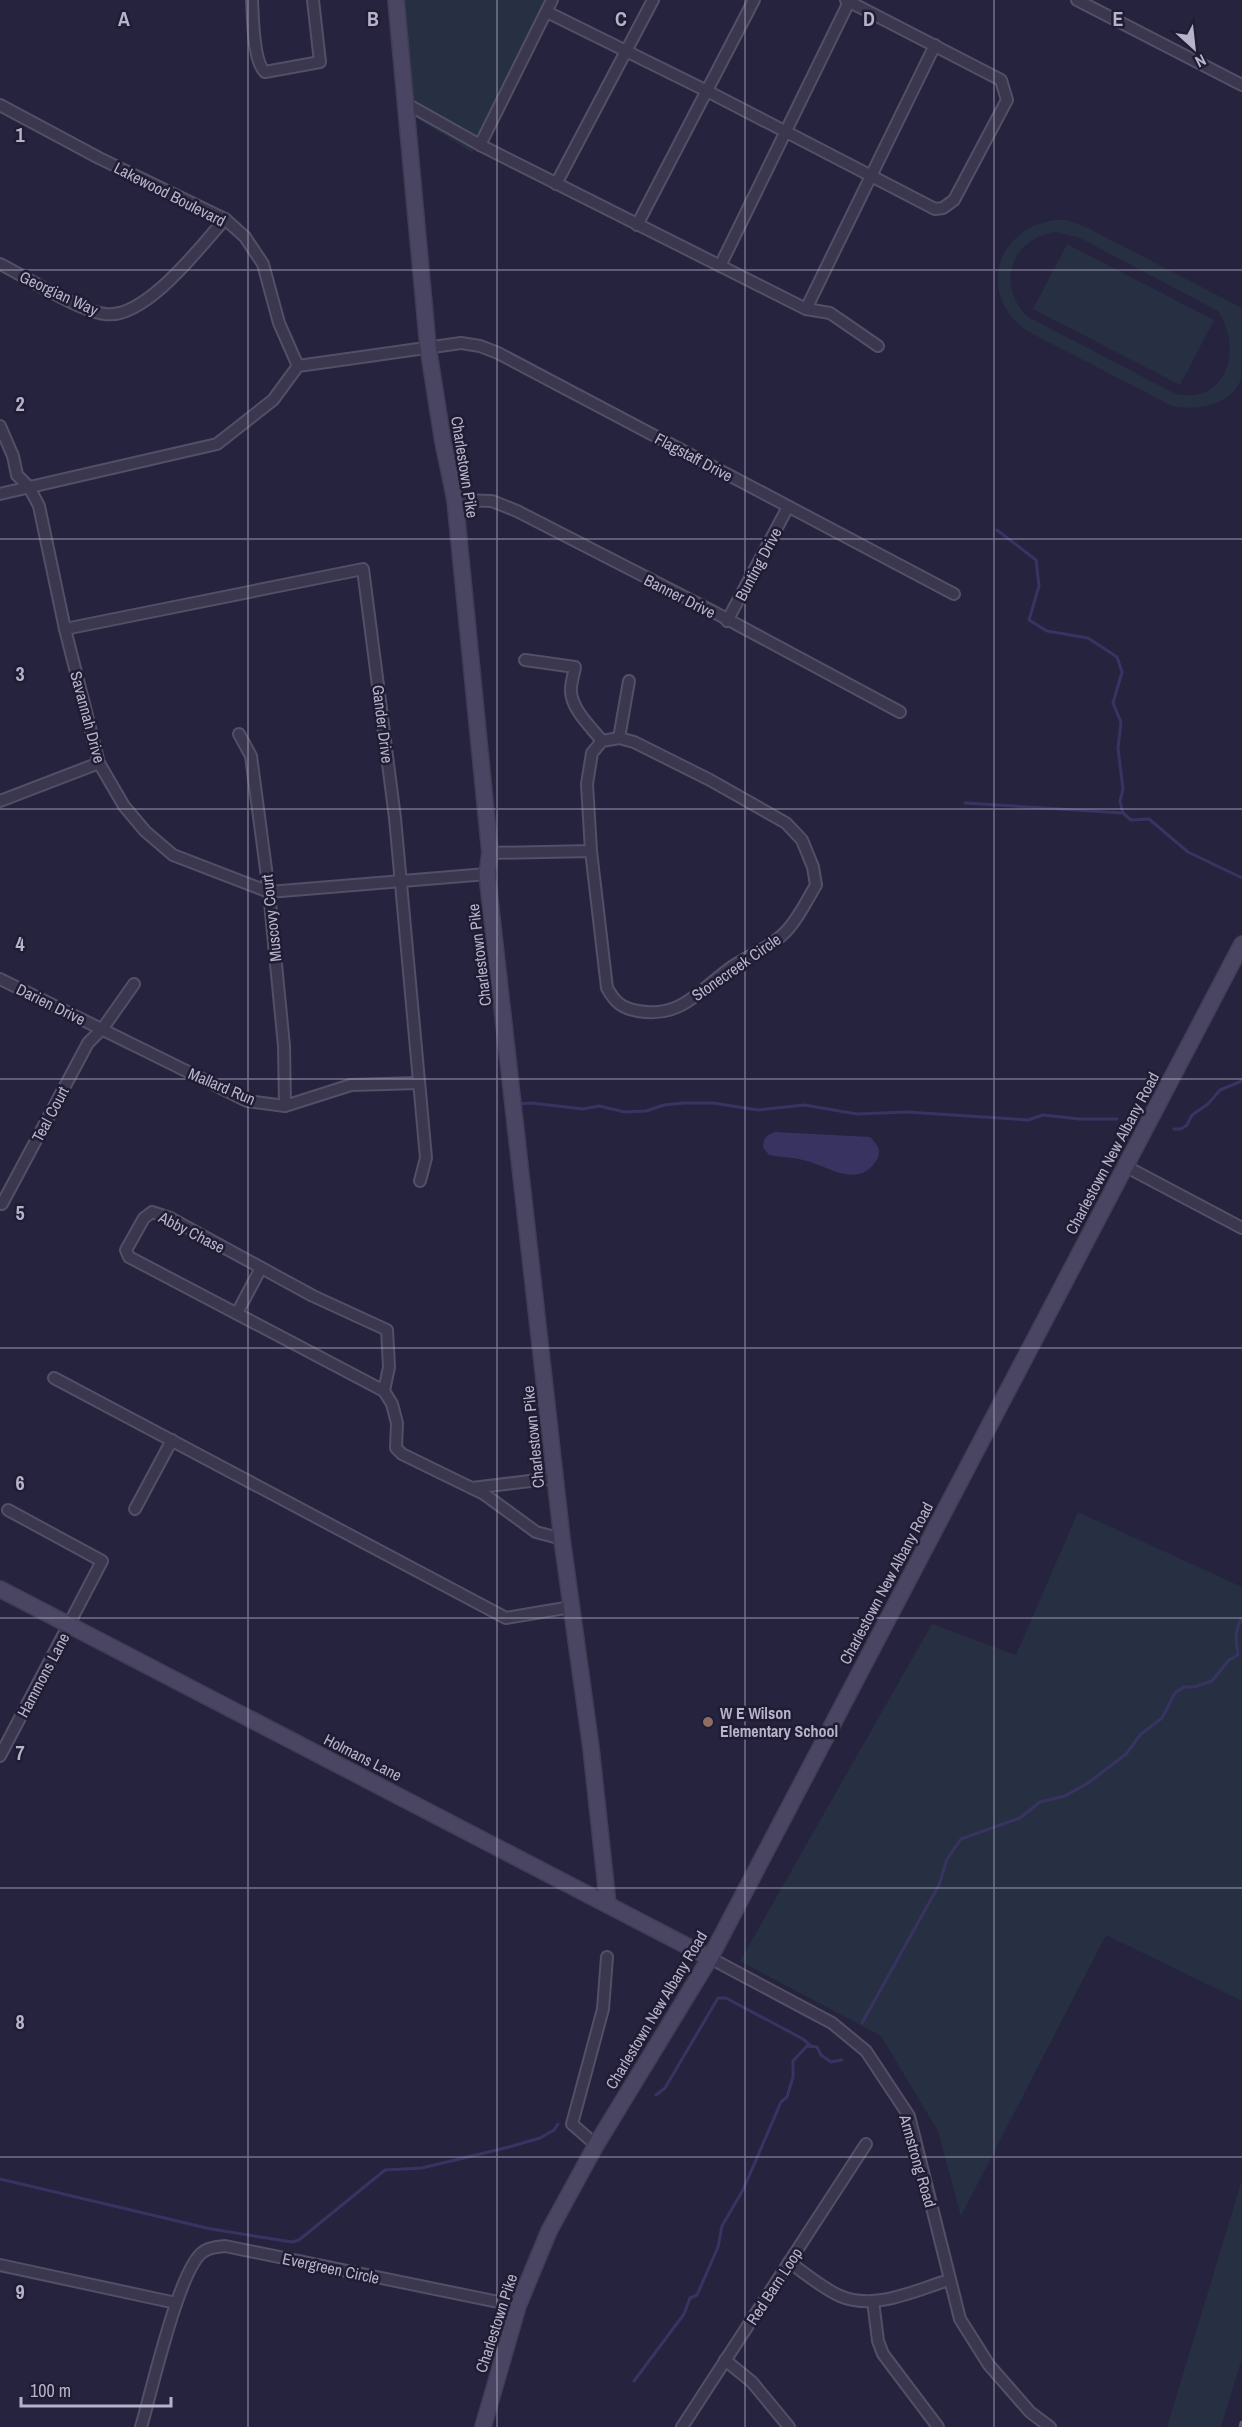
<svg xmlns="http://www.w3.org/2000/svg" width="1242" height="2427" font-family="'Archivo Narrow',sans-serif">
<style>
.green{fill:#263042;fill-rule:evenodd}
.water{fill:#393362}
.lines{fill:none;stroke-linecap:round;stroke-linejoin:round}
.stream{stroke:#393362;stroke-width:3}
.street-casing{stroke:#524f67;stroke-width:14}
.secondary-casing{stroke:#413d55;stroke-width:18}
.street{stroke:#3a374f;stroke-width:10}
.secondary{stroke:#4a4562;stroke-width:15}
.rail{stroke:#5d5976;stroke-width:3;stroke-dasharray:6 6;stroke-linecap:butt}
.grid{fill:none;stroke:#b7b3ca;stroke-width:1.5;stroke-opacity:0.55}
.education-dot{fill:#8d6e63;stroke:#1f1c34;stroke-width:2}
.labels{text-anchor:middle;dominant-baseline:central;stroke-width:5;stroke-linejoin:round;paint-order:stroke}
.street-label{font-size:16px;fill:#b7b3ca;stroke:#1f1c34}
.poi-label{font-size:16px;font-weight:bold;fill:#b7b3ca;stroke:#1f1c34;text-anchor:start}
.grid-label{font-size:20px;text-anchor:middle;font-weight:bold;fill:#b7b3ca;stroke:#1f1c34;stroke-width:5;stroke-linejoin:round;paint-order:stroke}
</style>
<rect width="100%" height="100%" fill="#26233f"/>
<g class="green">
<polygon points="403,0 547,0 472,152 416,118"/>
<path d="M1056,220H1066L1086,227L1242,308C1242,322 1242,369 1241,379C1232,406 1195,411 1172,406L1029,332C976,297 994,228 1056,220ZM1056,232L1080,238L1218,311C1242,347 1229,405 1176,394L1028,317C995,285 1011,238 1056,232Z"/>
<polygon points="1067,244 1214,320 1180,385 1033,309"/>
<polygon points="1078,1512 1242,1587 1242,2001 1106,1935 961,2216 938,2131 881,2036 740,1961 932,1624 1016,1655"/>
<polygon points="1242,2180 1242,2358 1221,2427 1167,2427"/>
</g>
<path class="water" d="M775,1132L870,1137C877,1144 883,1151 876,1161C857,1190 827,1165 803,1160C792,1157 780,1157 769,1155L763,1147C764,1138 766,1135 775,1132Z"/>
<g class="lines">
<g class="stream">
<polyline points="997,530 1036,560 1039,586 1029,620 1047,631 1088,638 1117,657 1122,672 1113,703 1121,722 1118,748 1123,789 1120,801 1123,813 1131,820 1149,819 1188,852 1242,878"/>
<polyline points="965,803 1123,813"/>
<polyline points="518,1104 531,1103 583,1109 599,1106 625,1112 646,1111 664,1105 684,1103 713,1103 758,1110 804,1105 857,1114 907,1112 1028,1120 1043,1115 1079,1119 1117,1119"/>
<polyline points="1174,1129 1181,1129 1187,1125 1192,1115 1208,1104 1220,1090 1242,1081"/>
<path d="M862,2023L939,1885L947,1859L961,1839L1020,1818L1040,1802L1065,1796L1088,1783L1126,1754L1141,1734L1162,1718L1175,1693L1184,1687H1194L1212,1681L1229,1660L1238,1655C1236,1642 1234,1630 1242,1618"/>
<polyline points="656,2095 665,2088 718,1998 726,1998 803,2039 811,2046"/>
<polyline points="0,2179 211,2229 292,2242 299,2240 385,2170 422,2168 509,2147 540,2138 554,2130 558,2124"/>
<polyline points="634,2381 684,2314 690,2298 697,2295 718,2247 722,2226 743,2190 781,2102 787,2097 793,2077 793,2061 807,2046 817,2047 821,2055 831,2062 842,2060"/>
</g>
<g class="street-casing">
<g id="street">
<path d="M252,0C253,17 253,62 265,72L320,62L313,0"/>
<polyline points="1077,0 1242,85"/>
<polyline points="547,12 707,91 935,209 943,208 954,200 1007,100 1001,80 846,0"/>
<polyline points="407,104 480,145 806,309 830,313 878,346"/>
<polyline points="0,105 99,158 225,219 245,237 263,264 279,323 298,366"/>
<polyline points="480,145 552,0"/>
<polyline points="556,184 653,0"/>
<polyline points="637,225 754,0"/>
<path d="M0,264C26,277 79,311 105,314C145,320 200,247 225,219"/>
<polyline points="720,266 849,2"/>
<polyline points="806,309 935,45"/>
<polyline points="0,426 13,456 17,475 29,487 39,506 65,629 99,763 124,806 145,831 173,855 269,892 487,874"/>
<polyline points="0,494 217,444 273,400 298,366 461,343 480,346 498,353 954,594"/>
<polyline points="455,500 492,501 517,511 712,611 900,712"/>
<polyline points="727,621 788,507"/>
<polyline points="65,629 363,569 395,818 426,1158 420,1181"/>
<path d="M525,660L575,667C574,675 570,684 571,692C572,710 592,728 602,741"/>
<polyline points="239,734 251,756 269,892 284,1046 285,1106"/>
<polyline points="619,738 629,681"/>
<polyline points="0,801 99,763"/>
<path d="M490,853L591,851L607,988C615,1002 621,1008 638,1011C682,1019 700,989 733,966C751,954 774,946 789,928C800,915 807,900 816,885L813,867L802,840L786,823L710,780L634,742L619,738L602,741L592,753L587,784L591,851"/>
<polyline points="0,979 247,1101 285,1106 351,1085 419,1083"/>
<polyline points="1125,1166 1242,1228"/>
<polyline points="2,1204 88,1043 103,1028 134,984"/>
<polyline points="237,1313 261,1268"/>
<polyline points="54,1378 506,1618 571,1607"/>
<polyline points="384,1391 389,1367 387,1330 313,1296 170,1218 152,1212 144,1218 126,1250 129,1257 384,1391 392,1404 397,1423 396,1448 402,1454 484,1494 536,1532 562,1539"/>
<polyline points="472,1488 555,1478"/>
<polyline points="135,1509 172,1440"/>
<polyline points="0,1756 102,1561 8,1510"/>
<polyline points="710,1958 832,2023 866,2051 909,2116 960,2319 989,2365 1030,2412 1050,2427"/>
<polyline points="596,2145 572,2124 603,2009 607,1957"/>
<path d="M789,2262C805,2273 822,2288 840,2296C875,2311 916,2290 949,2280"/>
<polyline points="0,2265 176,2303"/>
<polyline points="873,2301 878,2341 883,2354 938,2427"/>
<polyline points="725,2360 752,2382 789,2427"/>
<path d="M141,2427C151,2394 179,2268 203,2252C209,2247 218,2247 225,2246L518,2306"/>
<polyline points="682,2427 866,2144"/>
</g>
</g>
<g class="secondary-casing">
<g id="secondary">
<polyline points="396,0 428,347 443,442 455,500 490,853 487,874 562,1539 591,1748 608,1905"/>
<polyline points="0,1589 710,1958"/>
<polyline points="483,2427 518,2306 549,2231 596,2145 710,1958 1242,944"/>
</g>
</g>
<use href="#street" class="street"/>
<use href="#secondary" class="secondary"/>
<polyline class="rail" points="1240,2427 1242,2419"/>
</g>
<path class="grid" d="M248,0V2427M497,0V2427M745,0V2427M994,0V2427M0,270H1242M0,539H1242M0,809H1242M0,1079H1242M0,1348H1242M0,1618H1242M0,1888H1242M0,2157H1242"/>
<circle class="education-dot" cx="708" cy="1722" r="6"/>
<g class="labels">
<g class="street-label">
<text transform="translate(170 194) rotate(27)">Lakewood Boulevard</text>
<text transform="translate(59 293) rotate(25)">Georgian Way</text>
<text transform="translate(694 457) rotate(28)">Flagstaff Drive</text>
<text transform="translate(465 467) rotate(81)">Charlestown Pike</text>
<text transform="translate(758 564) rotate(-62)">Bunting Drive</text>
<text transform="translate(680 596) rotate(27)">Banner Drive</text>
<text transform="translate(88 717) rotate(75)">Savannah Drive</text>
<text transform="translate(383 724) rotate(83)">Gander Drive</text>
<text transform="translate(271 918) rotate(-96)">Muscovy Court</text>
<text transform="translate(479 955) rotate(-97)">Charlestown Pike</text>
<text transform="translate(736 967) rotate(-35)">Stonecreek Circle</text>
<text transform="translate(51 1004) rotate(26)">Darien Drive</text>
<text transform="translate(222 1086) rotate(23)">Mallard Run</text>
<text transform="translate(50 1114) rotate(-62)">Teal Court</text>
<text transform="translate(1112 1153) rotate(-62)">Charlestown New Albany Road</text>
<text transform="translate(192 1232) rotate(27)">Abby Chase</text>
<text transform="translate(533 1437) rotate(-96)">Charlestown Pike</text>
<text transform="translate(886 1583) rotate(-62)">Charlestown New Albany Road</text>
<text transform="translate(43 1675) rotate(-62)">Hammons Lane</text>
<text transform="translate(363 1757) rotate(27)">Holmans Lane</text>
<text transform="translate(656 2010) rotate(-59)">Charlestown New Albany Road</text>
<text transform="translate(918 2161) rotate(74)">Armstrong Road</text>
<text transform="translate(331 2268) rotate(12)">Evergreen Circle</text>
<text transform="translate(774 2286) rotate(-57)">Red Barn Loop</text>
<text transform="translate(496 2323) rotate(-72)">Charlestown Pike</text>
</g>
<g class="poi-label">
<text x="720" y="1713">W E Wilson<tspan x="720" dy="18">Elementary School</tspan></text>
</g>
</g>
<g class="grid-label">
<text x="124" y="26">A</text>
<text x="373" y="26">B</text>
<text x="621" y="26">C</text>
<text x="869" y="26">D</text>
<text x="1118" y="26">E</text>
<text x="20" y="142">1</text>
<text x="20" y="411">2</text>
<text x="20" y="681">3</text>
<text x="20" y="951">4</text>
<text x="20" y="1220">5</text>
<text x="20" y="1490">6</text>
<text x="20" y="1760">7</text>
<text x="20" y="2029">8</text>
<text x="20" y="2299">9</text>
</g>
<g transform="translate(1194 48) rotate(153)" stroke="#1f1c34" stroke-width="4.5" paint-order="stroke">
<path d="M0-4.5L10 22L0 15L-10 22Z" fill="#b7b3ca"/>
<text y="-9" font-size="16" font-weight="bold" text-anchor="middle" fill="#b7b3ca">N</text>
</g>
<path d="M21 2397v9h150v-9" fill="none" stroke="#b7b3ca" stroke-width="3"/>
<text x="30" y="2397" font-size="18" fill="#b7b3ca" stroke="#1f1c34" stroke-width="4.5" paint-order="stroke">100 m</text>
</svg>
